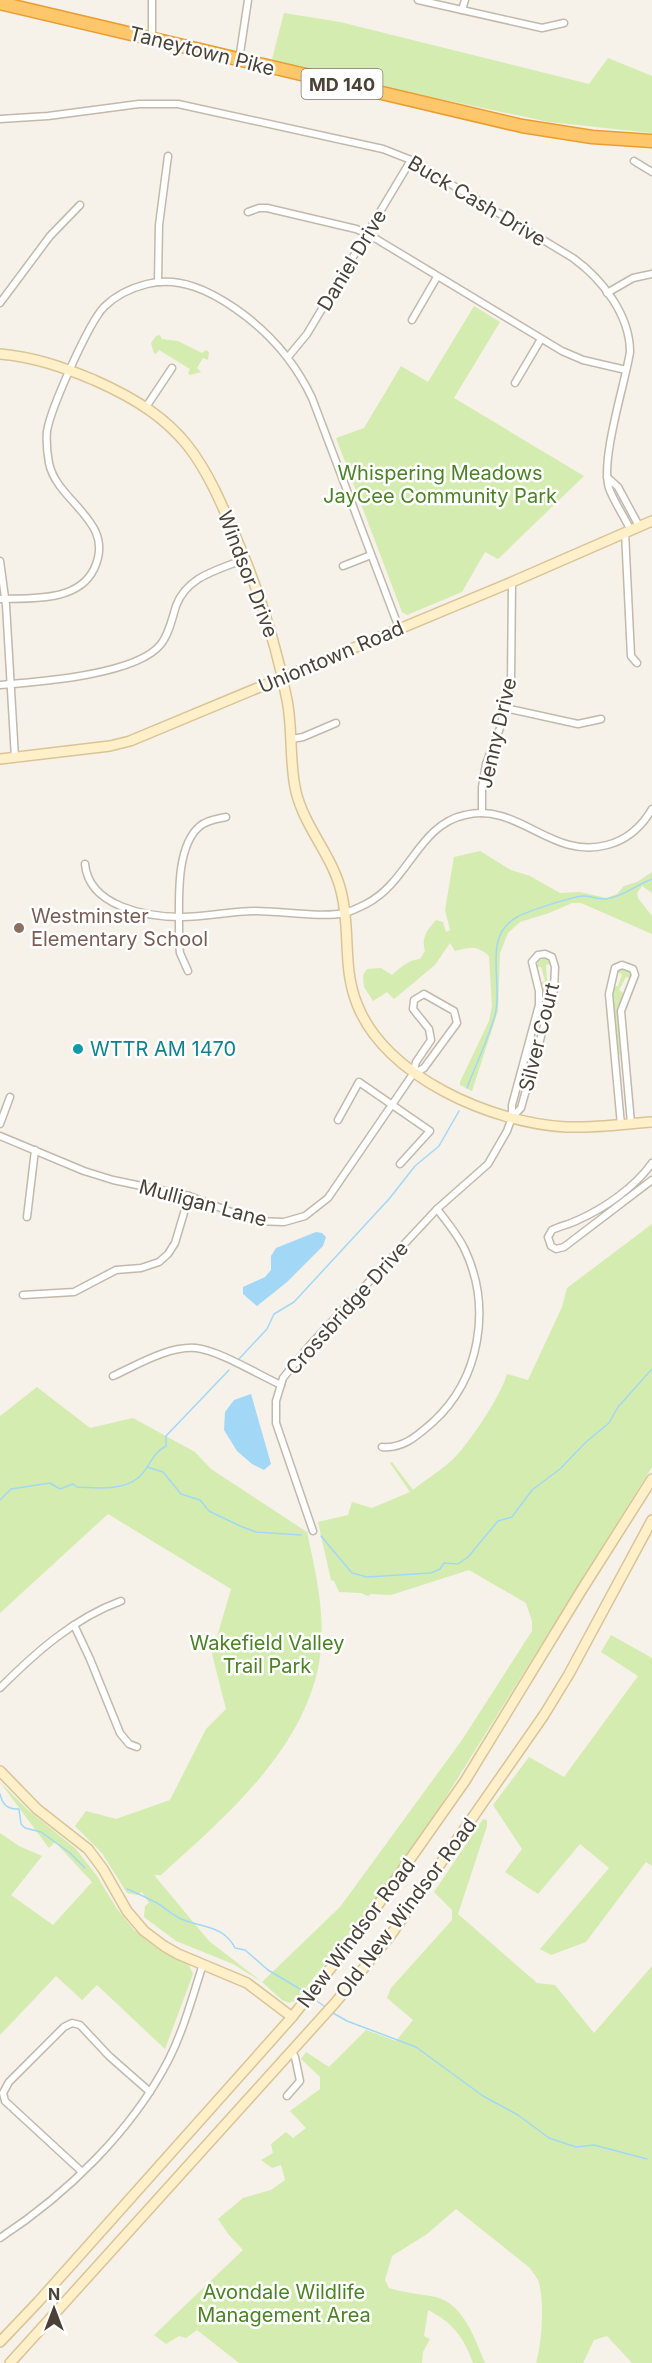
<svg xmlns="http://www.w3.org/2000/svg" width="652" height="2363" font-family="Inter,sans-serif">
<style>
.green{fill:#d4ecb0}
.water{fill:#a2d8f6}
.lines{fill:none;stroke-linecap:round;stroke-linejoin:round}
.stream{stroke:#a2d8f6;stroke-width:1.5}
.street-casing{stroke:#c2b9ab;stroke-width:9}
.secondary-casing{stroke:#d9c496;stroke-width:12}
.highway-casing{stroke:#e99d30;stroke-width:15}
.street{stroke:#fff;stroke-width:6}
.secondary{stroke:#fff0ca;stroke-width:9}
.highway{stroke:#ffc76b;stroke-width:12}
.education-dot{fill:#8d6e63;stroke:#fff;stroke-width:2}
.culture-dot{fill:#0f9aa8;stroke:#fff;stroke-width:2}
.labels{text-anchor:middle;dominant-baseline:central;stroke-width:5;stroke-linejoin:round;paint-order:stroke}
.shield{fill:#fff;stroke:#807b73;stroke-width:1.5}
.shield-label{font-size:18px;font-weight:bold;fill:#4a4237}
.street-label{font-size:20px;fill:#4a4237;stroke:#fff}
.park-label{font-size:20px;fill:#4c8225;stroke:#fff}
.education-label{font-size:20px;fill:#785e54;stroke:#fff;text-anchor:start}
.culture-label{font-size:20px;fill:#0d838f;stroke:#fff;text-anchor:start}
</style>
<rect width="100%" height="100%" fill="#f6f1e9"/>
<g class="green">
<polygon points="284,13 340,22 589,84 608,58 652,76 652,133 549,122 271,63"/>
<polygon points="474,306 500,322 454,398 584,476 498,559 485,552 462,592 407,615 402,612 336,438 364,428 401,366 428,382"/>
<polygon points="160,335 162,339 178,341 202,353 206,350 209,352 208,360 203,358 197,368 201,372 190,375 188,373 190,369 159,350 156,354 154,353 151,343 156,336"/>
<path d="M480,851L511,870L530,876L560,893L580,892L606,898L617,894L624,886L637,882L652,872V893L642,886L637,893L638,898L652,916V934L581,903H572L549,913L520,922L508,933L500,953L498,1011L472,1091L460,1085V1082L489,1021L492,1006L489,956C476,945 471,947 455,951L450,943L435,965L394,999L387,992L373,1001L364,987L363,975L367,969L381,968L392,975C401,967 408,960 420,959L425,951C421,938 427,930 436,920L443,922L446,932L450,930L445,910L454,857Z"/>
<polygon points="545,958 551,963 546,965 547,980 551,981 551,986 536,1034 534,1032 543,1000 541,983 545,981 541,967 536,967 539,960"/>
<polygon points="625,968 630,971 631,979 626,977 619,990 623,993 618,1011 621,1054 619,1056 612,999 613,986 618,986 622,974 617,972"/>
<path d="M652,1224V1467L411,1853L363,1917L295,2001L289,2003L282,2000L262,1982L233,1964L176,1941L144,1917L145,1906L149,1903L142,1892L137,1895L127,1893L102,1853L75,1826L86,1811L116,1819L170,1800L206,1729L226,1709L212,1654L231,1589L108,1514L0,1613V1416L37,1387L90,1428L133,1418L195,1452L211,1469L307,1532C316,1574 327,1619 319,1663C303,1751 224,1818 161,1875H154L209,1941L262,1982L340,1907L462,1740L532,1631V1621L526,1603L469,1570L391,1595L371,1594L368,1596L361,1593L339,1592L334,1581L331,1580L318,1522L348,1515L352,1502L372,1508L410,1492L390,1463L392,1462L413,1490C425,1480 439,1472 451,1461C467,1447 501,1396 507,1374L528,1380L562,1307L567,1288Z"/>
<polygon points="611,1635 652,1658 652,1866 646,1862 586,1942 551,1955 540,1949 609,1868 580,1844 538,1894 505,1872 522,1849 493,1805 529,1757 564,1777 638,1676 601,1652"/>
<polygon points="0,1782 28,1810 76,1849 97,1876 117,1909 134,1930 159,1950 189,1965 193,1974 165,2049 97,1985 82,2000 56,1976 0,2035 0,1833 19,1846 42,1856 11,1895 53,1925 92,1882 55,1842 49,1848"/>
<path d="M483,1819L487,1820V1826L458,1914L537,1983L555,1985L594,2033L652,1966V2363H632L607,2336L594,2340L583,2363H536C542,2345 545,2298 538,2280C536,2276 532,2272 530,2268L456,2209L427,2234L392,2256L385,2280L389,2288C405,2293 420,2294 436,2297C464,2304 475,2340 485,2363H473C464,2337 452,2322 428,2310L424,2336L430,2339L423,2352L422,2363H239L197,2330L186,2338L179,2336L166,2344L154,2335L243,2250L229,2235L218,2219L243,2198L271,2190L285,2180L281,2165L272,2168L261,2160L273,2153L271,2144L286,2132L293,2138L306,2128L290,2111L320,2089V2077L301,2059L306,2052L329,2067L366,2030L396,2041L413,2020L387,1998L391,1988L452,1920V1910L434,1892Z"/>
</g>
<g class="water">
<polygon points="316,1232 322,1233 326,1237 323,1246 287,1282 257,1306 243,1294 243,1287 265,1277 271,1270 271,1256 276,1248"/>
<polygon points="251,1394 271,1464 264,1470 252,1464 237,1451 224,1430 225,1412 234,1400"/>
</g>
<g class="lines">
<g class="stream">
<path d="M467,1088C476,1064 488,1040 495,1015C504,983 481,937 517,917C528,911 571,897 583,896C590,895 598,900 606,899C623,897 636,885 652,879"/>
<polyline points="238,1360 267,1329 274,1314 294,1302 389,1199 415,1166 439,1146 459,1111"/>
<polyline points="147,1467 163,1472 181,1494 200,1500 209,1511 240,1526 256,1532 301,1535"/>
<path d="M0,1500L11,1489L50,1483L60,1489L73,1484L77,1487C96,1488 122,1491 138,1478C150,1468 151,1454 166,1446V1436L229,1370"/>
<polyline points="321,1536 352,1573 367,1577 431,1573 440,1569 444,1563 458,1564 468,1557 498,1521 512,1517 532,1490 560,1469 586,1442 609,1423 618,1407 652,1369"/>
<path d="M0,1794C2,1804 8,1810 19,1809L21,1824L25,1828L41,1832L70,1853L85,1868"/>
<path d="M127,1889C137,1893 147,1898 157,1903C166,1908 174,1917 184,1920C204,1928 224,1926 235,1948L245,1950L268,1970L305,1992"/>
<polyline points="314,1999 324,2006"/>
<polyline points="333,2013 347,2021 416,2047 483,2096 518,2115 549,2138 576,2147 594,2145 647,2159"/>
</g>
<g class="street-casing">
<g id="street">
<polyline points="152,0 152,38"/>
<polyline points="418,0 542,28 564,23"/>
<polyline points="462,10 465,0"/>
<polyline points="239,60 248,0"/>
<path d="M0,119L48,116L139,104H178L383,149L411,160L573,258C602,279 630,315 630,352C625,384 600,460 609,488C614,502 624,516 630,529"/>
<polyline points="634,161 652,172"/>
<polyline points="248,212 259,208 267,208 356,229 368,234 562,351 583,360 626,370"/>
<polyline points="158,282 159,225 168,156"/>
<polyline points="607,293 633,278 652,274"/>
<polyline points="0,303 50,236 80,205"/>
<polyline points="412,320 437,277"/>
<polyline points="288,357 307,334 411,160"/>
<polyline points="515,383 541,339"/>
<polyline points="146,407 172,368"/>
<polyline points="607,477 618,487 639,526"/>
<polyline points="625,532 631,656 637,663"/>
<polyline points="0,561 6,605 15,758"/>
<polyline points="343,566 371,555"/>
<path d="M0,599C32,598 78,602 94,569C117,521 57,503 49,463C47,452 46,442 47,431C51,408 88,324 104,307C116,295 131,288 147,284C180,276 210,291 236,309C269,332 295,362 312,398L399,628"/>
<path d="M0,685C38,682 137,675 161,644C169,634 172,619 176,606C187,576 218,570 245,559"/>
<polyline points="505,708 578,724 601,719"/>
<polyline points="292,739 303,737 336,723"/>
<polyline points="482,813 482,787 486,764 500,728 511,683 512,582"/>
<path d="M85,864C89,907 147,917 182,917C207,917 230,911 255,911C282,911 320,918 345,913C352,911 360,907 366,904C409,882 418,825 465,815C519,802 551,860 607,845C627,840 642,826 652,809"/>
<path d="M188,971L180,953L179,943C180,911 173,848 200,826C207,820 217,819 226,817"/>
<polyline points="338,1120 359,1082 430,1131 400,1164"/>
<polyline points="0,1124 10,1097"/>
<polyline points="621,1125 609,994 614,972 615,968 622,965 633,969 635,975 621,1011 631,1123"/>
<polyline points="0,1136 84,1171 113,1180 189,1196 255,1221 284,1222 305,1216 328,1198 413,1074 416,1062 431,1040 429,1029 413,1009 414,1000 424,994 454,1011 457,1023 424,1068 413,1074"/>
<path d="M652,1163C635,1187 605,1208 578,1220C570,1224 561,1226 552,1230L548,1237L551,1246L556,1249L564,1247L652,1180"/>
<polyline points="27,1217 35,1150"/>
<polyline points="23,1295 74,1292 116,1270 141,1268 159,1262 168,1254 175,1243 189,1196"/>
<path d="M113,1376C137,1365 168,1346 196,1348C218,1350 259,1375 281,1385"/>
<path d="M382,1447C403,1449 417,1436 433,1422C480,1379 492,1308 465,1250C458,1235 447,1222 437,1209"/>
<polyline points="313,1531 276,1423 276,1401 283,1378 310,1345 437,1209 488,1164 507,1131 512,1117 512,1105 539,1005 539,991 532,962 538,955 545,954 552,957 555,967 554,990 521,1108 512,1117"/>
<polyline points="74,1625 90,1659 120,1733 129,1744 137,1747"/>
<path d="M0,1688C35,1653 74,1618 121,1601"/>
<polyline points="287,2096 300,2081 295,2057 291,2051"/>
<polyline points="81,2171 5,2101 3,2093 9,2082 64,2027 72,2023 80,2025 109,2056 150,2092"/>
<path d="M0,2238C67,2194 132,2131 169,2059C184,2029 193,1995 203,1964"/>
</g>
</g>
<g class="secondary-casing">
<g id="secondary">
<path d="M0,354C34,357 63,367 94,380C186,421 202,457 240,547C261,597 277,647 287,700C293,730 289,762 296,792C305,828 332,855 341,891C351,929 342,967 357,1004C385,1077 492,1123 566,1127C595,1128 624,1124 652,1122"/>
<polyline points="0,759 110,746 130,741 512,582 652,521"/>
<polyline points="0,1771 37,1809 88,1849 103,1869 127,1911 144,1931 164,1946 178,1954 247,1983 292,2017"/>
<polyline points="0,2342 38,2302 292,2017 356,1936 465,1781 581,1591 652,1479"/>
<polyline points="10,2363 335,2003 390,1936 544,1715 569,1674 652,1520"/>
</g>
</g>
<g class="highway-casing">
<polyline id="highway" points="0,3 522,126 592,137 652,141"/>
</g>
<use href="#street" class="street"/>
<use href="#secondary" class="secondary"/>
<use href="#highway" class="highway"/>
</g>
<circle class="education-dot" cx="19" cy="928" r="6"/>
<circle class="culture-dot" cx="78" cy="1049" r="6"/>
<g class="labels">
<rect class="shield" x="301.5" y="69" width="81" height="30" rx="4.5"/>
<g class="shield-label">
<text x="342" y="84">MD 140</text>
</g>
<g class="street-label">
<text transform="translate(202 51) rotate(14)">Taneytown Pike</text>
<text transform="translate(477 201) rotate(31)">Buck Cash Drive</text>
<text transform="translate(352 260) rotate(-59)">Daniel Drive</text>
<text transform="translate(248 574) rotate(69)">Windsor Drive</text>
<text transform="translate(331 657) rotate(-23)">Uniontown Road</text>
<text transform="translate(497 733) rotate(-77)">Jenny Drive</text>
<text transform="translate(539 1037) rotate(-76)">Silver Court</text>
<text transform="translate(203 1203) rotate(15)">Mulligan Lane</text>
<text transform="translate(347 1308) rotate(-48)">Crossbridge Drive</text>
<text transform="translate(406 1908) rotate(-53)">Old New Windsor Road</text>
<text transform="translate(356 1933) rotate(-53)">New Windsor Road</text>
</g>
<g class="park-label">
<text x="440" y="473">Whispering Meadows<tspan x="440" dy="23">JayCee Community Park</tspan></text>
<text x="267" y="1643">Wakefield Valley<tspan x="267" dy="23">Trail Park</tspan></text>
<text x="284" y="2292">Avondale Wildlife<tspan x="284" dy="23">Management Area</tspan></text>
</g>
<g class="education-label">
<text x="31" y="916">Westminster<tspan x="31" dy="23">Elementary School</tspan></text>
</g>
<g class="culture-label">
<text x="90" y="1049">WTTR AM 1470</text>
</g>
</g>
<g transform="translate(54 2309)" stroke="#ffffff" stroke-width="4.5" paint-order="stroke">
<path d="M0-4.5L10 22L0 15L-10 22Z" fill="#4a4237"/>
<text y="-9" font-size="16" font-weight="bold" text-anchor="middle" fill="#4a4237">N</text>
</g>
</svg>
